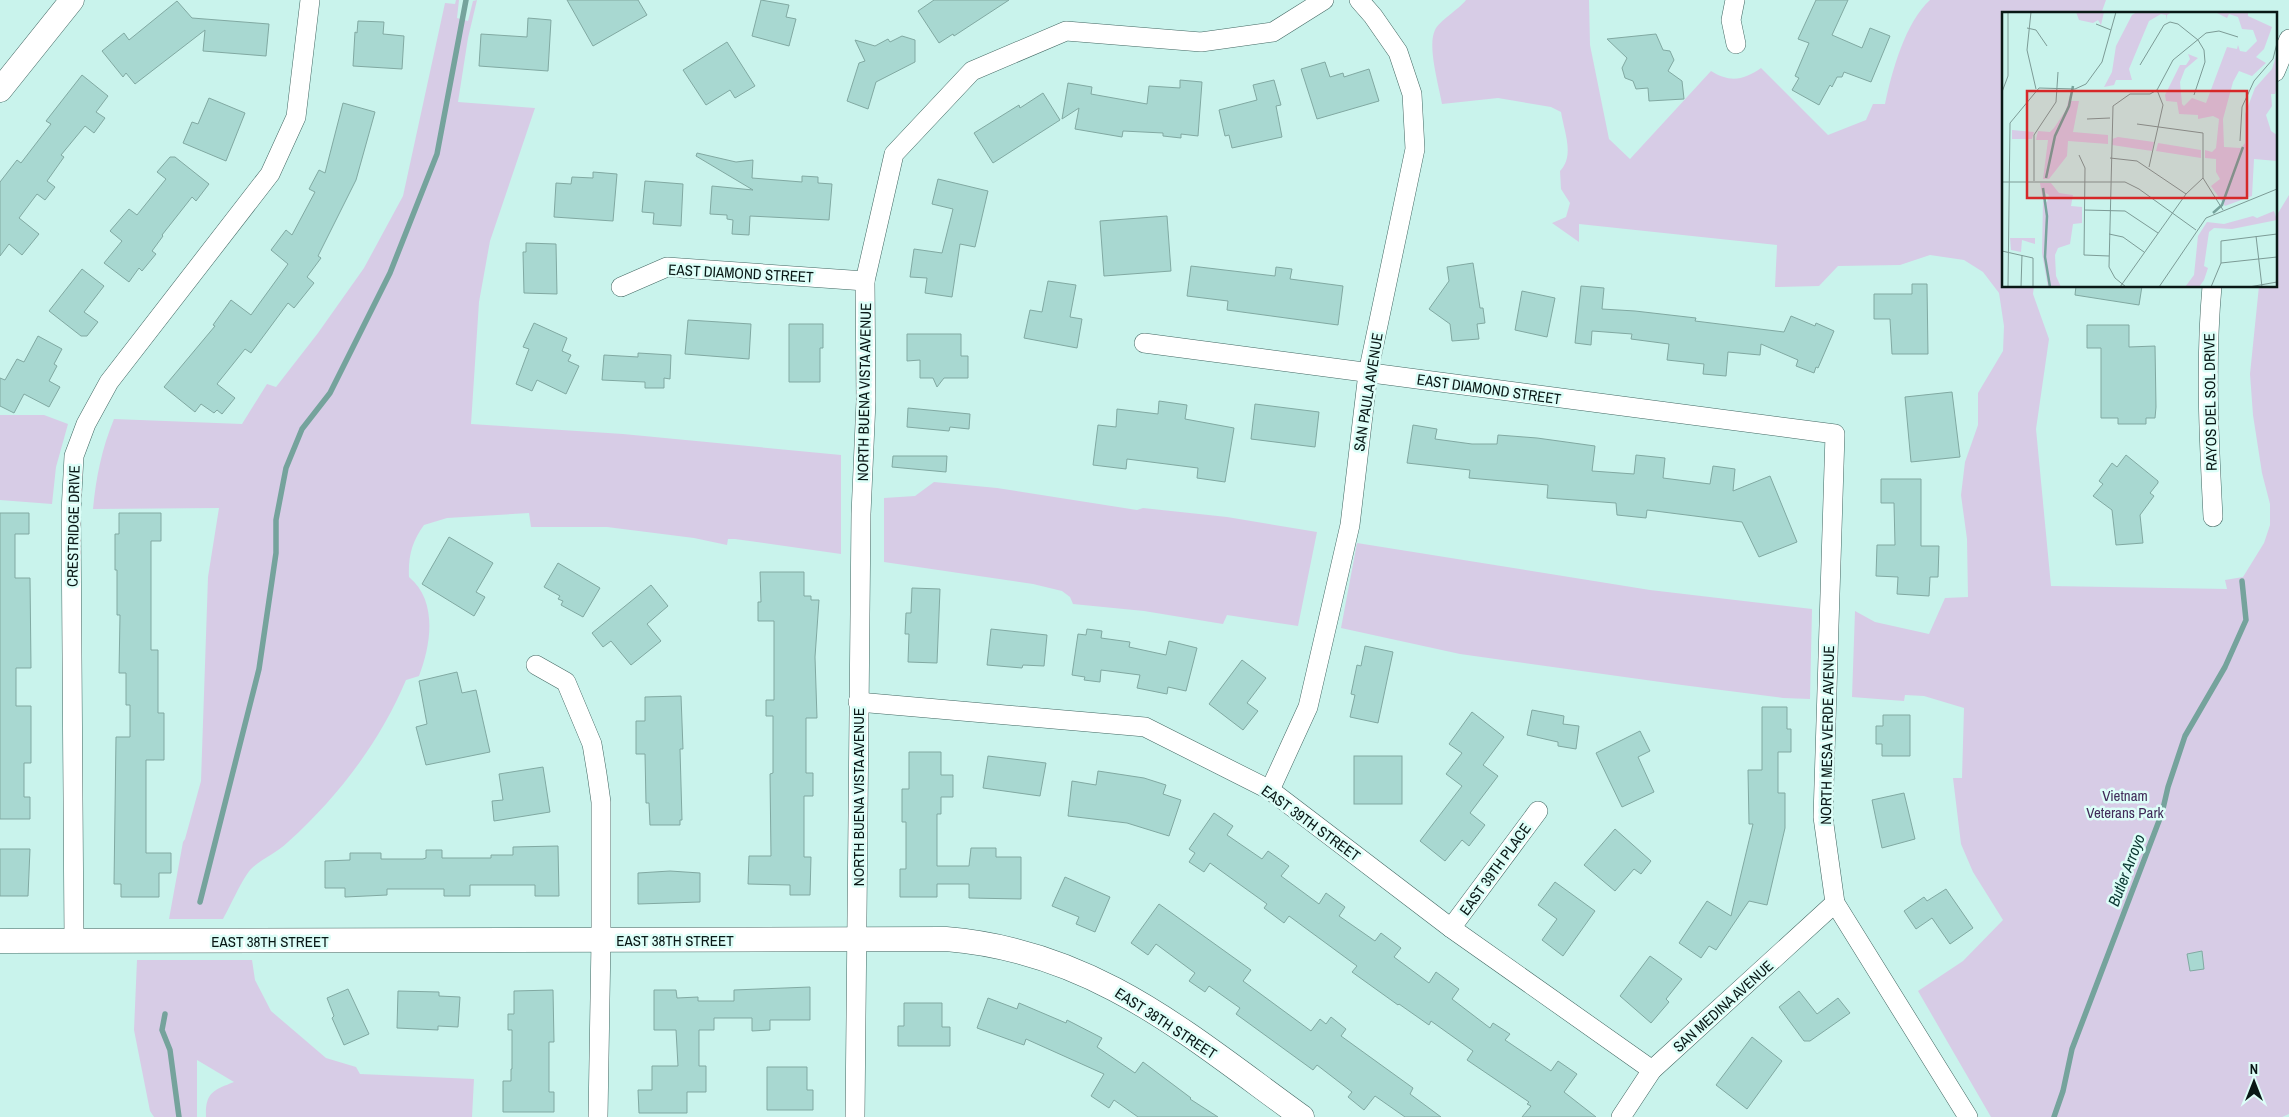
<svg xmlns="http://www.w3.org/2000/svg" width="2289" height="1117" font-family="'Archivo Narrow',sans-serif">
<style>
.green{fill:#d7cce6}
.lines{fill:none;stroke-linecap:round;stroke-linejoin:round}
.stream{stroke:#75a39c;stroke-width:5.5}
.building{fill:#a8d8d1;stroke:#81a9a2}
.minor-casing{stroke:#426762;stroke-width:20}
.tertiary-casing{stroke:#426762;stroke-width:25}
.minor{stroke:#fff;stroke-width:19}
.tertiary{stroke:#fff;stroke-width:24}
.labels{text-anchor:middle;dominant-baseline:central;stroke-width:5;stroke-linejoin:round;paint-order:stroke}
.street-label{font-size:15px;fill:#091816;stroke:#ddfef8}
.park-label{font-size:15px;fill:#412b59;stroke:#ddfef8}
.water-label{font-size:16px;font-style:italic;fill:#0a3832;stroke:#ddfef8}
.inset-river{fill:none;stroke:#75a39c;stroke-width:2.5}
.inset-road{fill:none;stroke:#7c9b96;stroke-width:1}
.view{fill:#d62828;fill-opacity:0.15;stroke:#d62828;stroke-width:2.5}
.inset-edge{fill:none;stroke:#091816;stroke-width:2.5}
</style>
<rect width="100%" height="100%" fill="#c9f3ec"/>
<g class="green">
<path d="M456,0H459L457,18L468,21L473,1L477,0L468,38L458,102L535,108L490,241L479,302L471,424L623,434L841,455V554L735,539H728L727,545L694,538L607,527H531L529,513L447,518L424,525C412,541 408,557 409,577C438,601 431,645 419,676L406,680C380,742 338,797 288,842C277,853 261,859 251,869C242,879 230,907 223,919H169L183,842L185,839L201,781L208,577L219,508L93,509C96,477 102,448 114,419L242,424L267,384L276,387L318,333L364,268L403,196L445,3L455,4Z"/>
<path d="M1466,0H1589L1590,45L1609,139L1630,159L1711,71C1730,83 1744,80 1761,68L1828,135L1866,120L1873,104H1885C1892,71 1905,23 1930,0H2106L2101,14H2003V286H2034L2033,294L2049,339L2036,429L2051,586L2227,589L2225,580L2243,577L2264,543L2270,525V504L2262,473L2253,415L2250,374L2259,286H2275V218L2289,195V1114L2282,1117H1991L1918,991L1963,961L2003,920L1973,872L1961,844L1953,778H1962L1964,708L1924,696L1905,695L1904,701L1852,697L1855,611L1875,622L1929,634L1945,598L1968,597L1967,539L1961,495L1965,462L1978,425V393L2003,351L2004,326L1999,293L1983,272L1964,260L1930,255L1900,265L1838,266L1819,286L1775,287L1777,245L1579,224V242L1552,223L1566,217L1570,203L1561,189L1560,171C1575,156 1564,131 1561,112L1551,107L1498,98L1442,104C1439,86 1427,46 1435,30C1439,21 1458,10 1466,0Z"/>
<polygon points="0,415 44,415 68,424 56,467 52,504 0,500"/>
<polygon points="934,482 997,488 1137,510 1143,508 1227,517 1317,532 1298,626 1227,615 1223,624 1144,611 1073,604 1070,597 1062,591 1033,584 884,562 884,498 915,496"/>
<polygon points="1357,543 1650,590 1812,609 1810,699 1783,698 1682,685 1460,654 1341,628"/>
<path d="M137,960H252L255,980L271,1011L326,1058L356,1067L360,1074L474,1079L472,1117H206C205,1092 214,1090 234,1082L197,1060V1117H154L150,1111L134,1030Z"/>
</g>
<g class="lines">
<g class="stream">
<polyline points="200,902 259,669 276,553 276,520 286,468 302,429 330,393 390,273 437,154 466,0"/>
<polyline points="165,1014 162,1030 170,1050 179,1117"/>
<polyline points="2054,1117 2063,1091 2072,1049 2162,813 2168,787 2185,736 2225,667 2246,620 2242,581"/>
</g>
</g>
<g class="building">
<polygon points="567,0 638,0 647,15 593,46"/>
<polygon points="761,0 789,5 786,17 796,19 789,46 752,36"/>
<polygon points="934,0 1009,0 954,36 953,34 939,43 918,11"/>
<polygon points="1816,0 1848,0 1832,35 1862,48 1870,28 1890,36 1871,82 1844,72 1842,77 1837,77 1832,87 1830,85 1819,105 1792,90 1799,78 1795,76 1809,43 1798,39"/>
<polygon points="177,1 192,18 269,24 266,56 203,51 205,30 135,84 126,73 123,77 102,51 124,33 129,40"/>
<polygon points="528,18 551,20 548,71 479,66 481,34 527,37"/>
<polygon points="358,21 384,22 383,34 404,36 402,69 353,66 355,32 357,33"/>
<polygon points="1656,34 1663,50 1670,51 1674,60 1668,71 1682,81 1684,99 1649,101 1648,88 1636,89 1633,81 1625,78 1622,68 1627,58 1607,39"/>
<polygon points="902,36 915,40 915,62 876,82 868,109 847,101 859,63 865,61 855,40 875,46 888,39 890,42"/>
<polygon points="727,42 755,86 735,98 730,90 706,105 683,70"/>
<polygon points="1325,62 1330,77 1343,73 1344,77 1369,69 1379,101 1317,119 1301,69"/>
<polygon points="82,75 108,96 96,112 105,118 94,133 85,126 61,155 64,157 47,181 55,187 45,200 37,194 19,218 39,234 22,255 9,244 0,256 0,182 17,160 21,163 51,124 46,121"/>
<polygon points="1180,80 1202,82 1198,136 1181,134 1181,138 1163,136 1163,133 1123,131 1122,137 1075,129 1079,108 1062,119 1068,83 1092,87 1091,94 1147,104 1149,86 1180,88"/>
<polygon points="1274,80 1281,105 1276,106 1282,137 1232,148 1229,135 1225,136 1219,110 1257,100 1253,85"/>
<polygon points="1043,93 1060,120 993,163 974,133 1019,105 1020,108"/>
<polygon points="209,98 245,113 226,161 183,143 192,122 198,124"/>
<polygon points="343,103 375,112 356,180 318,256 321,258 307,277 314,283 294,308 288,303 251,353 245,349 217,384 235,398 222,414 217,410 214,413 201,404 195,412 164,387 215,326 213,325 231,300 251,315 288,264 271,250 286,230 292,235 315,192 309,189 319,170 325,173"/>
<polygon points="697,153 736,162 753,160 752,178 802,182 802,176 818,177 818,183 832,184 829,220 750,216 749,235 732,234 733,220 727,219 727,215 710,214 712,186 753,190 696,156"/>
<polygon points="170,157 175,157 209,184 196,201 192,197 162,235 163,236 152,251 156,254 142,271 139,268 129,282 104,263 122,241 110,231 129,209 137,215 166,179 157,172"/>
<polygon points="593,172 617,174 613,221 554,217 556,183 571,184 572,177 593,178"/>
<polygon points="938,179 988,191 975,247 960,244 952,297 925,293 927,278 910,277 914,249 942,253 953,209 932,204"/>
<polygon points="645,181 683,184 681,226 653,224 654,213 642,212"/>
<polygon points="1167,216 1171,271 1104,276 1100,221"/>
<polygon points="526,243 556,244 557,294 524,293 523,252 526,252"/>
<polygon points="1473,263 1480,308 1483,308 1485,323 1477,324 1479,339 1452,341 1450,324 1429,309 1449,281 1447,267"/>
<polygon points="1191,266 1275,276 1276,267 1292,269 1290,279 1343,286 1338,325 1227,310 1228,301 1187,296"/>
<polygon points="82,269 104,286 84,312 98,322 87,336 81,336 49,311"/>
<polygon points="1048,281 1076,285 1070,317 1082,319 1077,348 1024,338 1030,310 1042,312"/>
<polygon points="1912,284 1927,284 1928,354 1892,354 1890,319 1874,319 1874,294 1912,294"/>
<polygon points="1581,286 1604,288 1602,309 1635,311 1696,318 1695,321 1784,332 1791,316 1815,326 1816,323 1834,331 1818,368 1816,367 1814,373 1796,366 1798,360 1761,344 1760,355 1728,352 1726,376 1703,374 1704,364 1667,360 1669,344 1631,339 1632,334 1592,331 1591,345 1575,343"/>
<polygon points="2076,286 2142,286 2139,305 2075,295"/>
<polygon points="1522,291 1555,298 1547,337 1515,330"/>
<polygon points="688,320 751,324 749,359 685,354"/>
<polygon points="534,323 567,338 562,351 571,355 568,361 579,366 566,394 537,380 532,391 516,384 529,349 523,347"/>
<polygon points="789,324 823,324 823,348 820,348 820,382 789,382"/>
<polygon points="2087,325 2129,325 2129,347 2155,346 2156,407 2155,418 2146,418 2146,424 2118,424 2118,418 2101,418 2101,348 2087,348"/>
<polygon points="907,334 961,334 961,356 968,356 968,378 944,378 937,387 933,378 920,378 920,360 907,361"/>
<polygon points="38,336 62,349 54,364 57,366 49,381 60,387 49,407 24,394 14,413 0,406 0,378 5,380 17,359 24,362"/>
<polygon points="638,353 671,355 670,379 664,378 664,388 645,388 645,382 602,380 604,355 638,357"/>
<polygon points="1952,392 1960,457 1911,462 1905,397"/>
<polygon points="1159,401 1187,405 1185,419 1234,428 1225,482 1197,478 1198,468 1127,459 1126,469 1093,465 1098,425 1116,427 1117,409 1158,414"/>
<polygon points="1255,404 1319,412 1315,447 1251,439"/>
<polygon points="908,408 970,414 969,429 950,427 949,431 907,427"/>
<polygon points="1413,425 1437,429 1435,439 1472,444 1497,444 1498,435 1537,438 1595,446 1592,471 1634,474 1636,455 1665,458 1663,478 1710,484 1713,466 1735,469 1733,491 1770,476 1797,542 1759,557 1742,522 1647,510 1646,518 1617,515 1616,503 1547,498 1548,485 1469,478 1470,470 1407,463"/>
<polygon points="2126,455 2158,481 2158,483 2150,493 2154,496 2140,515 2143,543 2116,545 2112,510 2093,496 2103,484 2099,481 2112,463 2117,467"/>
<polygon points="893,456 947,456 946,472 892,467"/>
<polygon points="1881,479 1921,479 1921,546 1939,546 1938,577 1930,577 1929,596 1897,594 1898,577 1876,576 1877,545 1895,545 1894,503 1881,503"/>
<polygon points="0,513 29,513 29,534 15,534 15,578 30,578 31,668 16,668 16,706 31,706 31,763 24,763 24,797 30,797 30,819 0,819"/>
<polygon points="119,513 161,513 161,541 151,541 151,650 158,650 158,713 164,713 164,760 146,760 146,853 171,853 171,873 159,873 159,897 121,897 121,884 114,884 116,737 130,737 130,705 126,705 126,673 119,673 120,615 117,615 117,570 115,570 115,534 119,534"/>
<polygon points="449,537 493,563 476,592 485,597 474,616 422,584"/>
<polygon points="558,563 600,588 583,617 561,605 563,601 558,599 560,596 544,587"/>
<polygon points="760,572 804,572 804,596 811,596 811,600 819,600 815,657 817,718 806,718 806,773 813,773 813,796 804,796 804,857 811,857 810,895 790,895 790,885 748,884 749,856 771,856 770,774 773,773 773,716 766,716 766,700 774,700 774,621 758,621 758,602 761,602"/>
<polygon points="651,585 668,606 647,624 661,641 631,665 611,641 603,647 592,633"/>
<polygon points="912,588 940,589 937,663 908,662 909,634 905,634 906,613 911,613"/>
<polygon points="991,629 1047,635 1044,666 1023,665 1022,668 987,665"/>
<polygon points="1087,629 1102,631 1101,638 1130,642 1129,647 1166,655 1169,641 1197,648 1186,691 1168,687 1167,694 1137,688 1140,675 1101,670 1100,682 1084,680 1085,677 1072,675 1078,634 1086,635"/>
<polygon points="1365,646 1393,652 1378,723 1350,717 1355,695 1351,694 1357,665 1361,666"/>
<polygon points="1242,660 1266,678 1247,703 1258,711 1243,730 1209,704"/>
<polygon points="457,672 462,693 476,690 490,752 426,765 416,727 427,724 419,681"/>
<polygon points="681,696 683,749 680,749 682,820 680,820 680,825 650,825 649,803 646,803 645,754 636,754 636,721 645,721 645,697"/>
<polygon points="1762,707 1787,707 1787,729 1791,729 1791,752 1778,752 1778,793 1785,793 1785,828 1767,905 1749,901 1716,950 1709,946 1701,958 1679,943 1707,901 1731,916 1753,824 1749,824 1748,770 1762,770"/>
<polygon points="1532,710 1564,716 1563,724 1579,726 1576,749 1558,746 1558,742 1527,735"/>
<polygon points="1472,712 1504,737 1483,765 1498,776 1470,813 1485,825 1469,846 1462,840 1445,861 1420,841 1462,786 1446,774 1462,753 1449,744"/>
<polygon points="1883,715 1910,715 1910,756 1882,756 1882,744 1876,744 1876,726 1883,726"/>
<polygon points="1640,731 1650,751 1638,757 1654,792 1622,807 1596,753"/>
<polygon points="909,752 941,752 941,775 953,775 953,797 941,797 941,814 937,814 937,866 969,866 971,848 996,848 996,857 1021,857 1021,899 969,898 969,884 937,884 937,897 900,897 900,869 906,869 906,822 902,822 902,789 909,789"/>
<polygon points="988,756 1046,763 1040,796 983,788"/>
<rect x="1354" y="756" width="48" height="48"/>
<polygon points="543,767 550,812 494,821 492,801 503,800 499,774"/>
<polygon points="1098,771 1144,778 1166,785 1163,794 1181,800 1169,836 1127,823 1068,816 1072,781 1096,785"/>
<polygon points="1904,793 1915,839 1882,848 1872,800"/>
<polygon points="1214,813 1233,826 1227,835 1262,859 1268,851 1289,866 1281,876 1319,904 1326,893 1345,907 1339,916 1375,941 1381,933 1401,948 1394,957 1429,983 1436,972 1459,989 1452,999 1490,1028 1493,1023 1510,1034 1505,1040 1551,1071 1558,1061 1577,1074 1564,1092 1596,1117 1522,1117 1531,1106 1527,1104 1529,1102 1467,1060 1473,1051 1431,1021 1429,1025 1399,1004 1398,1005 1352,972 1357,966 1289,916 1284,923 1264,908 1267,904 1210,863 1204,872 1189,862 1195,853 1189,849"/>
<polygon points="1615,829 1651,861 1641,874 1634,869 1615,891 1584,865"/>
<polygon points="558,846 559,896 535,896 535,885 470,885 470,896 444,896 444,889 387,889 387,895 345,897 345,888 325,888 325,861 350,860 350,853 381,853 381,859 423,859 426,858 426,850 442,850 442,858 491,858 491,855 513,855 513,847"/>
<polygon points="0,849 30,849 28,896 0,896"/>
<polygon points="670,871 700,873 700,902 638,904 638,873"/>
<polygon points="1065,877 1110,897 1095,932 1076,924 1079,917 1052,906"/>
<polygon points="1555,882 1595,911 1563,956 1542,940 1557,919 1538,905"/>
<polygon points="1946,889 1973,928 1950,944 1932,918 1916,929 1904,911 1924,897 1927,901"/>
<polygon points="1159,904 1251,970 1243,981 1311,1031 1320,1019 1326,1024 1331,1017 1346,1029 1341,1036 1413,1088 1410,1094 1441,1117 1405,1117 1375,1096 1364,1110 1348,1097 1352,1092 1317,1065 1313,1070 1236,1014 1240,1008 1209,986 1205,992 1189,981 1195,973 1156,944 1148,955 1131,943"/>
<polygon points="2202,951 2204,969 2190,971 2187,954"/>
<polygon points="1650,956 1682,979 1666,999 1669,1002 1651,1023 1620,996"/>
<polygon points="810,987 810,1020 770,1020 770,1030 752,1031 752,1018 714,1018 714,1030 699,1030 699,1066 706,1066 706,1092 687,1092 687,1113 639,1113 638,1090 652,1090 652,1066 678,1066 676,1030 654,1030 654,990 676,990 677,998 698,997 698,1001 734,1001 734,990"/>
<polygon points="348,989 369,1034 344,1045 332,1018 334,1016 327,998"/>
<polygon points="553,990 554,1042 549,1042 549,1092 554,1092 554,1112 503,1112 503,1081 511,1081 511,1069 512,1069 512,1030 508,1030 508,1014 514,1014 514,991"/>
<polygon points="398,991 439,992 439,996 460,997 458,1027 438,1026 438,1030 397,1028"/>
<polygon points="1799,991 1817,1014 1838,998 1850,1013 1810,1041 1804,1041 1779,1007"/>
<polygon points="988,998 1017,1009 1019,1003 1066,1023 1067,1020 1102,1038 1097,1047 1135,1073 1143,1062 1191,1098 1190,1099 1218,1117 1138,1117 1114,1100 1109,1108 1091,1096 1104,1074 1026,1039 1024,1045 977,1028"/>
<polygon points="904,1003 942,1003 942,1027 950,1027 950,1046 898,1046 898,1026 904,1026"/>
<polygon points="1752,1037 1782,1061 1747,1109 1716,1085"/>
<polygon points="767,1067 807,1067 807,1090 813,1090 813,1110 767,1110"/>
</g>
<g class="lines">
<g class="minor-casing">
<g id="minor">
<polyline points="1735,0 1731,20 1736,44"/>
<polyline points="2275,72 2289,39"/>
<path d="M2212,286C2205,364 2209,440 2213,517"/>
<polyline points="621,287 667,267 865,281"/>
<polyline points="1144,343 1835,434 1823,817 1835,903 1968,1117"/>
<polyline points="536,665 566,682 592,744 597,774 601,802 601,940 598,1117"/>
<polyline points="858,702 1145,727 1270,790 1451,928 1652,1070"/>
<polyline points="1270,790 1308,707 1350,525 1368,373 1415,149 1412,94 1398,52 1373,16 1359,0"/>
<polyline points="1451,928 1538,811"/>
<polyline points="74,941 71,512 74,456 86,424 109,382 270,174 296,117 310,0"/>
<polyline points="855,1117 861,514 866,401 865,281 894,154 972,71 1066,31 1201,42 1273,32 1324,0"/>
<polyline points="1621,1117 1652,1070 1835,903"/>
</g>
</g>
<g class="tertiary-casing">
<g id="tertiary">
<polyline points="0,90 72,0"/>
<path d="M0,941L946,939C1094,951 1187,1034 1302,1117"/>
</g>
</g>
<use href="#minor" class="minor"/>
<use href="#tertiary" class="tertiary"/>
</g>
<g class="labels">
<g class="street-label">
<text transform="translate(741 273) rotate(3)">EAST DIAMOND STREET</text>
<text transform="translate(1489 389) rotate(8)">EAST DIAMOND STREET</text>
<text transform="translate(864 392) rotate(-89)">NORTH BUENA VISTA AVENUE</text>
<text transform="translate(1368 392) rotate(-81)">SAN PAULA AVENUE</text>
<text transform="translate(2210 402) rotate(-91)">RAYOS DEL SOL DRIVE</text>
<text transform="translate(73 526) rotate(-89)">CRESTRIDGE DRIVE</text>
<text transform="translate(1827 735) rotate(-89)">NORTH MESA VERDE AVENUE</text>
<text transform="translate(858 797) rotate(-90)">NORTH BUENA VISTA AVENUE</text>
<text transform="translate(1311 823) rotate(36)">EAST 39TH STREET</text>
<text transform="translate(1495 869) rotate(-54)">EAST 39TH PLACE</text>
<text x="675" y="940">EAST 38TH STREET</text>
<text x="270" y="941">EAST 38TH STREET</text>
<text transform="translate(1723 1006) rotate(-42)">SAN MEDINA AVENUE</text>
<text transform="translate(1166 1023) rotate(33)">EAST 38TH STREET</text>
</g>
<g class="park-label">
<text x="2125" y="795">Vietnam<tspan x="2125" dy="17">Veterans Park</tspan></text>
</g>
<g class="water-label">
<text transform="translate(2126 870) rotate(-69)">Butler Arroyo</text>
</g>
</g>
<g transform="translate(2002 12)">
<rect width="275" height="275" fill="#c9f3ec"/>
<path d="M74,0H102L99,13L96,8L91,11L77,8ZM135,0H170L165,3V8L164,3L159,2L147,9L127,57L130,68H114L112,73L102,75L110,60L114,34L130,3ZM213,0H246V4L270,15L262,37L254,45L264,51L250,64L237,59L231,70L221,107L222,135L239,136L243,131V102L253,76L270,57L275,41V75L273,82H269L270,94L264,103L269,119L275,123V149L252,147L250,184L223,194L209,174L218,167L214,160V147L203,146V138L210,140L214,136L217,107L211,104L196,107V103L177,102L175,90L164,89L163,83L178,53H184L188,47L186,42L196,46L183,57L178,70L180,92L182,94L190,86L204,91L225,35L235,37L236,33L238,39L244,40L255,29L251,18L240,17L236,5L227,2L225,6ZM69,79V89H77L71,120L106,123V132L66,129L65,144L47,167H41L46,128H34L35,123L36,119L48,120L52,116L64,98ZM10,118L32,120L30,127H10ZM116,125L152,130L150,139L110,133V127ZM156,131L199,138V146L154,139ZM38,171H49L57,181L71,183L69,194L80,195V211L71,212L68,232L56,236L53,243L54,264L59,275H46L40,241L41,189L45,190L47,183L44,181V187L41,188ZM272,199L275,208L230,217L212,216L207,220L202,254L206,256L202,268L197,275H183L192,263L196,224L205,210L222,212L251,204L255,206ZM8,226H33V232L20,228L19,240L9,238Z" fill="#d7cce6"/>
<path class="inset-river" d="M44,166L53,124L67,94L71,74M41,176L45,204L43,245L48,275M211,201L220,193L241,135"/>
<path class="inset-road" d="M29,0L25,38L34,77M94,12L109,18M25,16L34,18L45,34M138,53L162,13L168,10L176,12L196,28L202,38L203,50L192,83M0,80L6,64V0M85,107L108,106M135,112L201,121V166L221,198M238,129L240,95L252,69L271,47L275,31M77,143L83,156L82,243L107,244M108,146L135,149L184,182M147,155L161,93L155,78M32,169V123L54,90L56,60M0,170H123L137,177L194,218M82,198L123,199L156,221M107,222L121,225L142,240M254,224L260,275M0,239L31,246V275M219,251L275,245M6,275L8,111L37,76L73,77L84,72L100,50L114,0M19,275L20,243M118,275L184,182L201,166M124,275L113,266L107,255L111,94L128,82H148L155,78L171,48L204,21L217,19L236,25M157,275L204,206L275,177M209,275L219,251V229L275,222M247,275L275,270"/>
<path class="view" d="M25,79H245V186H25Z"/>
<rect width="275" height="275" class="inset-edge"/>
</g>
<g transform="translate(2254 1082)" stroke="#ddfef8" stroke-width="4" paint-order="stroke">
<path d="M0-4L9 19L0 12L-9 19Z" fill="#091816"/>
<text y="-8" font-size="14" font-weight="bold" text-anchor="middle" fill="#091816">N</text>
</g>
</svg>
